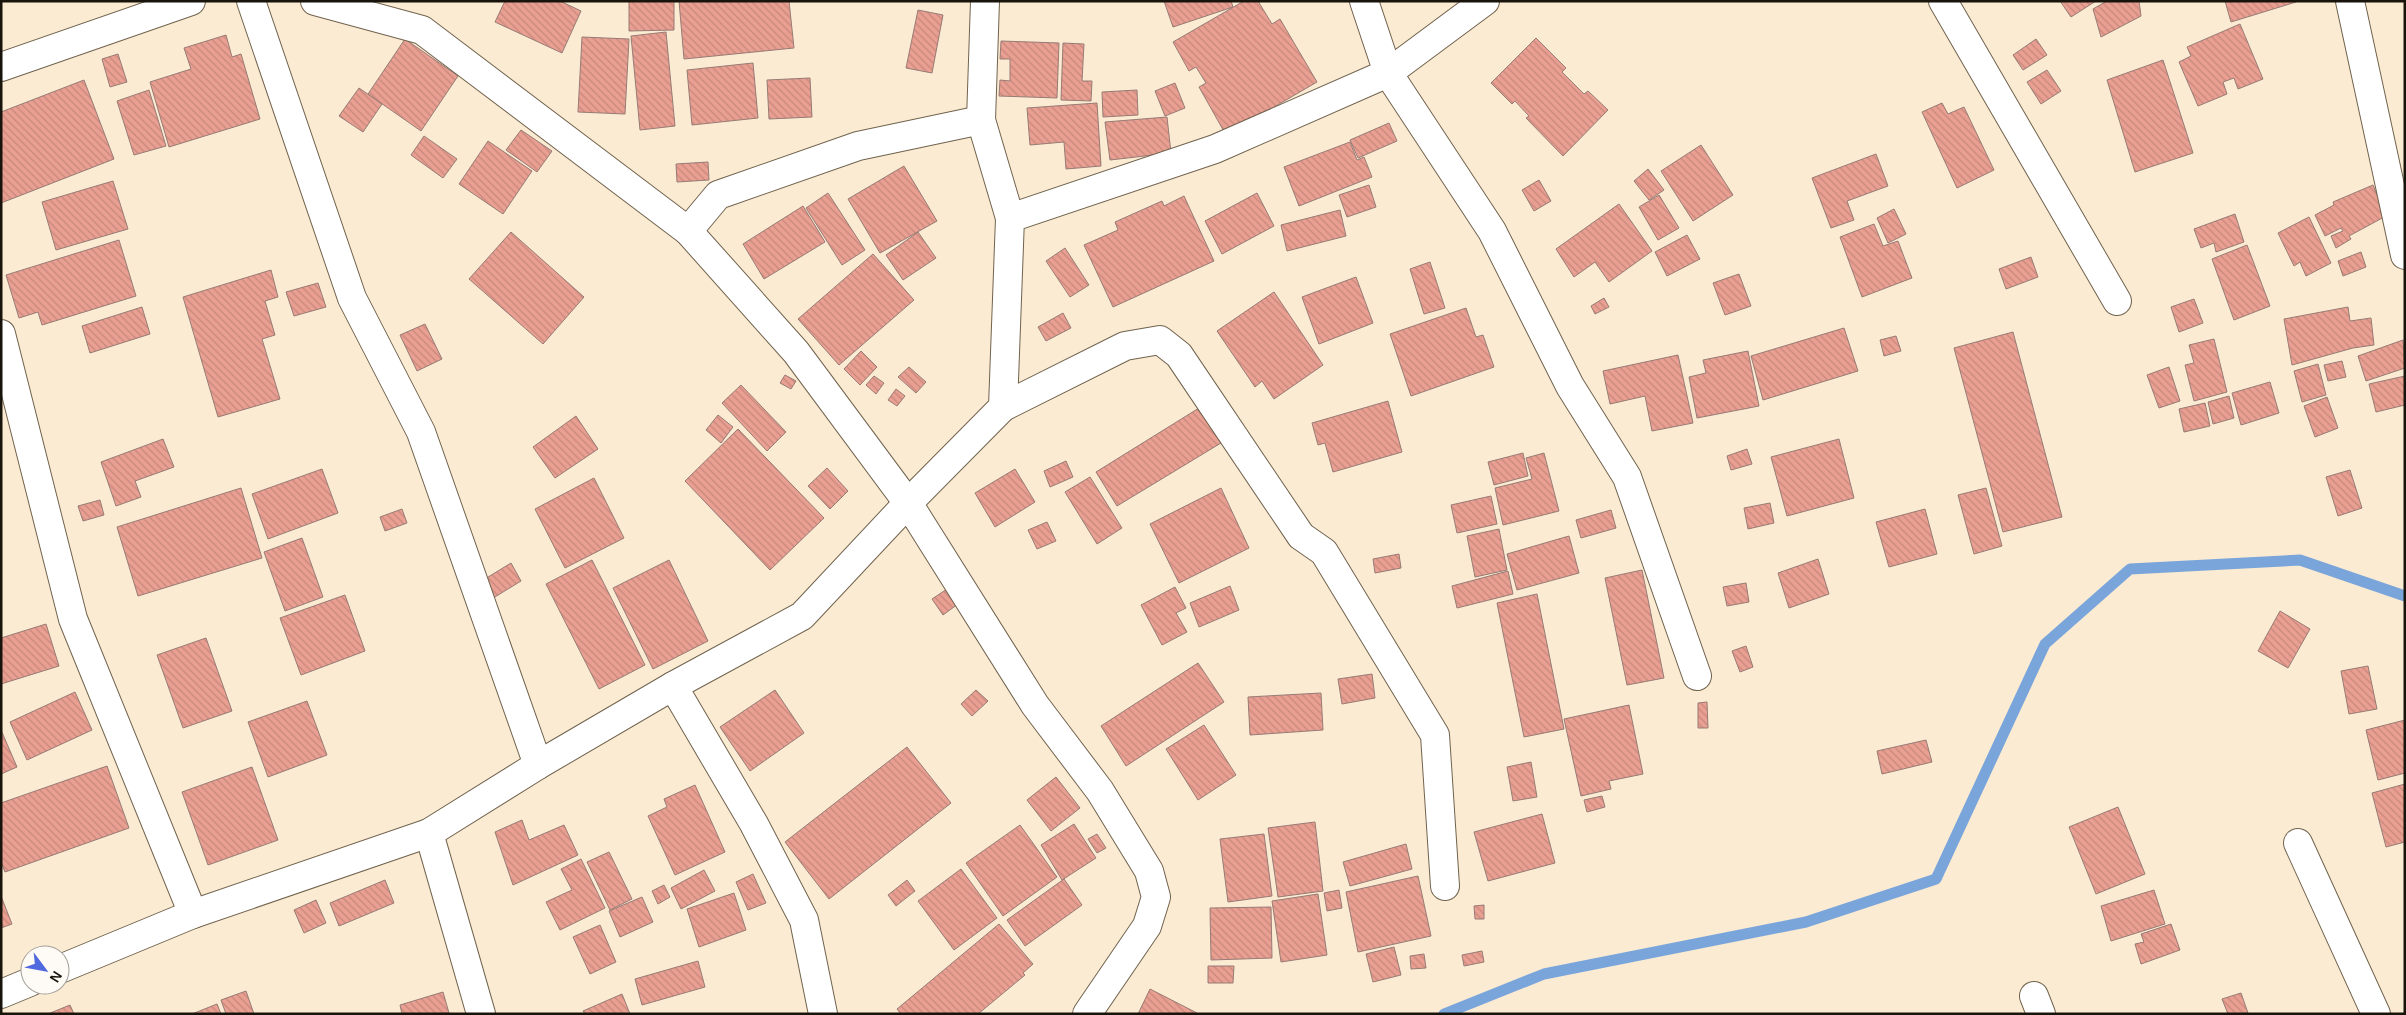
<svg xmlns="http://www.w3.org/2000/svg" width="2406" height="1015" font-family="Helvetica,sans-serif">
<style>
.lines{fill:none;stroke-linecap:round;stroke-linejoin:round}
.stream{stroke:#7aa5db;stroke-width:11}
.building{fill:url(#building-back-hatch);stroke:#977b75}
.street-casing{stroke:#70634e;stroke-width:30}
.street{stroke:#fff;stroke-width:28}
</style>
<defs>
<pattern id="building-back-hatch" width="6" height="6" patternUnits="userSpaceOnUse" patternTransform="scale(1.25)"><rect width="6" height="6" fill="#e99f91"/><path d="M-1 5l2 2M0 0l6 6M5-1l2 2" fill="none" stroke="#c7887c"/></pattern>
</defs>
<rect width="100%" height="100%" fill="#fbebd3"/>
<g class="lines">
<polyline class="stream" points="1444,1014 1544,974 1806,922 1936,879 2045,644 2130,569 2300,560 2405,596"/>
</g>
<g class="building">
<polygon points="505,1 560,1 581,11 562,53 495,22"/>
<polygon points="629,1 674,1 674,30 629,31"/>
<polygon points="679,1 789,1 794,48 684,59"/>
<polygon points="1164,1 1231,1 1233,7 1173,27"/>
<polygon points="1244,1 1258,1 1272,24 1280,19 1317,82 1226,135 1199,87 1206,83 1196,67 1189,71 1173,42"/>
<polygon points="2060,1 2096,1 2071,17"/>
<polygon points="2107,1 2139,1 2141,16 2101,37 2093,9"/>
<polygon points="2225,1 2296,1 2296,2 2231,22"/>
<polygon points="918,10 943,15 932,73 906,68"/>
<polygon points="2240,24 2263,79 2238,89 2234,78 2223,82 2227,94 2198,106 2179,62 2191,56 2187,47"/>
<polygon points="666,32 675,126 640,130 631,36"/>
<polygon points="226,35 232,57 241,54 260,119 169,147 150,82 191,69 184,48"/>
<polygon points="582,37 629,39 625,114 578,112"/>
<polygon points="1536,38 1566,68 1562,72 1584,94 1588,91 1608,110 1563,156 1526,118 1529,116 1515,101 1512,104 1491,83"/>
<polygon points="405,39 458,76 421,131 368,94"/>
<polygon points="2036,39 2047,55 2023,70 2013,55"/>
<polygon points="1001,41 1059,43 1057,98 999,96 1000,80 1010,81 1010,59 1000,59"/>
<polygon points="1063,43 1084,44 1082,81 1092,81 1091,101 1061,100"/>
<polygon points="118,54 127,82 110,87 102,59"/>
<polygon points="2163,60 2193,153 2135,172 2107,80"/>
<polygon points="753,63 758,118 692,125 687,70"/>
<polygon points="2047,70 2061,91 2041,104 2027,82"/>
<polygon points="810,78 812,117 769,119 767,80"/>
<polygon points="84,80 114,159 1,203 1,112"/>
<polygon points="1175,83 1185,108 1165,116 1155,91"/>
<polygon points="359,88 382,104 363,132 339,116"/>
<polygon points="149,90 166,146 134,155 117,101"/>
<polygon points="1137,90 1138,115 1103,117 1102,92"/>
<polygon points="1097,103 1101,166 1066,169 1064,142 1030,145 1027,108"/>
<polygon points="1942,103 1948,114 1964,107 1994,170 1957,188 1922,112"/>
<polygon points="1167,117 1171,153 1110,160 1105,122"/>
<polygon points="1389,123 1397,141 1358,158 1350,140"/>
<polygon points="521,130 552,151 537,172 506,150"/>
<polygon points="424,136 457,159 443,178 411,155"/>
<polygon points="488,141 532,171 503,214 459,184"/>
<polygon points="1350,142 1357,160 1364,157 1372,177 1299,206 1284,167"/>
<polygon points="1701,145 1733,195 1693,221 1661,171"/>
<polygon points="1876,154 1888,186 1847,201 1854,220 1831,228 1812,178"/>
<polygon points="708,162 709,180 677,182 676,164"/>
<polygon points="904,166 937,221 880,253 848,199"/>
<polygon points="1648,169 1664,190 1649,200 1634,181"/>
<polygon points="1539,180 1551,201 1534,211 1522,190"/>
<polygon points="113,181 128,229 56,250 42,202"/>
<polygon points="1369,185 1376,207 1347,217 1339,195"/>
<polygon points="2373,185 2386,216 2349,236 2351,239 2336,248 2331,236 2343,231 2341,228 2325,236 2315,215 2334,205 2333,202"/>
<polygon points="828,193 865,250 842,265 806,208"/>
<polygon points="1257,193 1274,226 1222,254 1205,221"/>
<polygon points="1659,195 1679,228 1658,240 1639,207"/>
<polygon points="1184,196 1214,261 1113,307 1084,245 1118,230 1115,222 1162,201 1164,206"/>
<polygon points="1619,204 1652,251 1609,282 1595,262 1574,277 1556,249"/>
<polygon points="803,206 825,242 764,279 743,244"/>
<polygon points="1894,209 1906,234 1888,243 1877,218"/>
<polygon points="1340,210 1346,236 1287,251 1281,225"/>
<polygon points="2235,214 2244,242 2216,252 2214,243 2201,248 2194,229"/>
<polygon points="2309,217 2331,263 2306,276 2300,262 2294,266 2278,233"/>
<polygon points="1874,224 1883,246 1898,241 1912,278 1862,297 1840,237"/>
<polygon points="511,232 584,297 543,344 469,279"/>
<polygon points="918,232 936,258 903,280 886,255"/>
<polygon points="1687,235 1700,259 1667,276 1655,252"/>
<polygon points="119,240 136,296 42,325 38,312 19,318 6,275"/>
<polygon points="2247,245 2270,306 2234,320 2212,259"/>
<polygon points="1065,248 1089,285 1070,297 1046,261"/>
<polygon points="2361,252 2366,267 2343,276 2338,261"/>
<polygon points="873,254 914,300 839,365 798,319"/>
<polygon points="2031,257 2038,277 2006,289 1999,269"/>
<polygon points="1430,262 1445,308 1424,314 1410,269"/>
<polygon points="271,270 278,297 265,301 275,335 262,339 280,399 218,417 183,297"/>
<polygon points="1739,274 1751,306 1725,315 1713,283"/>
<polygon points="1356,277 1373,323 1319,344 1302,297"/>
<polygon points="318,283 326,307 294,316 286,292"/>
<polygon points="1274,292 1323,365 1274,399 1262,381 1255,387 1217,331"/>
<polygon points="1604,298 1609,307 1595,314 1591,306"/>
<polygon points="2194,299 2203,323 2179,332 2171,307"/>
<polygon points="142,307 150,334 90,353 82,326"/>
<polygon points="2348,307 2350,321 2371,318 2374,345 2353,348 2292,365 2284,319"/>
<polygon points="1466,308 1476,337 1483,335 1494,367 1411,396 1390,334"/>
<polygon points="1063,313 1071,328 1046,341 1038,327"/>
<polygon points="425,324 442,359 417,371 400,335"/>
<polygon points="1844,328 1858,371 1763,400 1751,356"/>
<polygon points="2013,332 2062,517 2003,532 1954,348"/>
<polygon points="1896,336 1901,351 1884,356 1880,340"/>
<polygon points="2214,339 2227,392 2194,401 2185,365 2194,363 2189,345"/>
<polygon points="2403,340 2405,368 2366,381 2358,356"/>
<polygon points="861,351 877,367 860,385 844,369"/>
<polygon points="1748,351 1759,406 1697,418 1689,377 1706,373 1703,360"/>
<polygon points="1678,355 1693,423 1652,431 1645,396 1610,404 1603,371"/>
<polygon points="2342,361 2346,377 2328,381 2324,365"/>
<polygon points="2318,364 2326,395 2302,402 2294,371"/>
<polygon points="909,367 926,382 916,393 898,377"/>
<polygon points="2169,367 2180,401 2159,408 2147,375"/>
<polygon points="785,375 796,381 791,389 780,383"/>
<polygon points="874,376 884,383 876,394 866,385"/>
<polygon points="2405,376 2405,405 2376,412 2369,384"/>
<polygon points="2270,382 2279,413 2241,425 2232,393"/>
<polygon points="741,385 786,432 767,451 722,403"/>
<polygon points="896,389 905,396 897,406 888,400"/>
<polygon points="2229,396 2234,418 2213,424 2208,402"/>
<polygon points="2327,397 2338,428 2315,437 2304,406"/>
<polygon points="1388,401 1402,452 1333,472 1325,443 1318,445 1312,423"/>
<polygon points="2205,403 2210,426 2184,432 2179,409"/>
<polygon points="1199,408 1221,443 1117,506 1096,472"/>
<polygon points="718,415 733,427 721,443 706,430"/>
<polygon points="576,416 598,449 555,478 533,447"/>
<polygon points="738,429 824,518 770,570 685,481"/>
<polygon points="163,439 174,467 135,481 141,497 116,506 101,462"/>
<polygon points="1839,439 1854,498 1787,516 1771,457"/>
<polygon points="1747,449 1752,464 1731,470 1727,456"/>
<polygon points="1523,453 1528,476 1494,485 1488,462"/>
<polygon points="1544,453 1559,511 1503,525 1495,488 1532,479 1526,458"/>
<polygon points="1066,461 1073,477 1050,487 1044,471"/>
<polygon points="827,468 848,491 830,509 808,486"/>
<polygon points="322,469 338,513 268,539 252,494"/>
<polygon points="1015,469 1035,502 995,527 975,493"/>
<polygon points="2350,470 2362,508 2338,516 2326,477"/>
<polygon points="1090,477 1122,528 1097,544 1065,492"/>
<polygon points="594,478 624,538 565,568 535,509"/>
<polygon points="241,488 262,558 138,596 117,527"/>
<polygon points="1221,488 1249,548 1179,583 1150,524"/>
<polygon points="1986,488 2002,546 1974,554 1958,495"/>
<polygon points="1491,496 1497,524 1457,533 1451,505"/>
<polygon points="100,500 104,515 83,521 78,506"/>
<polygon points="1770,503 1774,523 1748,529 1744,508"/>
<polygon points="402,509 407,523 385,531 380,517"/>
<polygon points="1925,509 1937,554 1889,567 1876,522"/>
<polygon points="1611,510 1616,528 1581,538 1576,520"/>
<polygon points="1047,522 1056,541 1037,549 1028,530"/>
<polygon points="1499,529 1507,570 1475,577 1467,536"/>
<polygon points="1569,536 1579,573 1517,590 1507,554"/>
<polygon points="302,538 323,597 285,611 264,552"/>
<polygon points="1399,554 1401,568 1375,573 1373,559"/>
<polygon points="1818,559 1829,594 1789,608 1778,573"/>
<polygon points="592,560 645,665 599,689 546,584"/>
<polygon points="669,560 708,641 653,669 613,588"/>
<polygon points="511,563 521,581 490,600 480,582"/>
<polygon points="1642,570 1664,678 1627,685 1605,578"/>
<polygon points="1508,571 1513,594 1457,608 1452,586"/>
<polygon points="1746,583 1749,602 1727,606 1723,587"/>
<polygon points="1230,586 1239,610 1199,627 1190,603"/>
<polygon points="1175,587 1186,608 1176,613 1187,632 1162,645 1141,605"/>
<polygon points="947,589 958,604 943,615 932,599"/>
<polygon points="1537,594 1564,729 1524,737 1497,603"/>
<polygon points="345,595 365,651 301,675 280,618"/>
<polygon points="2280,611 2310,629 2288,668 2258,651"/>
<polygon points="46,624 59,666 1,684 1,638"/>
<polygon points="206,638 232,711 183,728 157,655"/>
<polygon points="1746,646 1753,667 1740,672 1732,651"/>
<polygon points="1198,663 1224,702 1126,766 1101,726"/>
<polygon points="2368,666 2377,709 2349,714 2341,671"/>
<polygon points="1372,674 1375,698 1342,704 1338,679"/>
<polygon points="775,690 804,733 750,771 720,727"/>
<polygon points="976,690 988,701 972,716 961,704"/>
<polygon points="75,692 92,730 27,760 10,722"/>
<polygon points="1321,693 1323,730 1250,735 1248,697"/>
<polygon points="307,701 327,755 268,777 248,722"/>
<polygon points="1707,702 1708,728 1698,728 1698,703"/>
<polygon points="1629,705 1643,774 1609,781 1611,789 1581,796 1564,719"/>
<polygon points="2405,720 2405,773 2378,780 2366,730"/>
<polygon points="1204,725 1236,775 1198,800 1166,749"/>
<polygon points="1,730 17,767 1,774"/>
<polygon points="1926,740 1932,762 1882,774 1877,751"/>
<polygon points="907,747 951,803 829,899 785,842"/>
<polygon points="1531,762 1537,797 1513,801 1507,767"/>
<polygon points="107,766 129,828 5,872 1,862 1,803"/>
<polygon points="252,767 278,840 208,865 182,792"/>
<polygon points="1056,777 1080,808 1051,831 1027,800"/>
<polygon points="2405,784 2405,842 2386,847 2372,793"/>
<polygon points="695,785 725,852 675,875 648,816 667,807 664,799"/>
<polygon points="1602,796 1605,807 1587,812 1584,800"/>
<polygon points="2118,807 2145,874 2096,894 2069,827"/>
<polygon points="1542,814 1555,863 1488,881 1474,832"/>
<polygon points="522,820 529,840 564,825 578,855 513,885 495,832"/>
<polygon points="1315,822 1323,891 1278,897 1268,828"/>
<polygon points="1074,824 1096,858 1062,880 1041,845"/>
<polygon points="1020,825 1057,877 1003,916 966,863"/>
<polygon points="1097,834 1106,848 1097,853 1088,839"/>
<polygon points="1264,834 1272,896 1228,902 1220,839"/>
<polygon points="1406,844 1412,869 1350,886 1343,862"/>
<polygon points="609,852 632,899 610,910 587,862"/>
<polygon points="581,859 605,908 560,930 546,902 572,890 561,869"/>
<polygon points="961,869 997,918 954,950 918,901"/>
<polygon points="704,870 715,891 681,909 671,888"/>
<polygon points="753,874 766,903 748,910 736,882"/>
<polygon points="1418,876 1431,936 1358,952 1346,892"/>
<polygon points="1064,879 1082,905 1025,946 1007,920"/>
<polygon points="385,880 394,903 339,926 330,903"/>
<polygon points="907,880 915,891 896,906 888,895"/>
<polygon points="664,885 670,897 658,904 652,891"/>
<polygon points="1339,890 1342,908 1327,911 1324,893"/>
<polygon points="2154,890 2165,924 2111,941 2101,906"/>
<polygon points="734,893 746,930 699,947 687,909"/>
<polygon points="1318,894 1327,955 1281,962 1272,901"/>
<polygon points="1,896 12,924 1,928"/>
<polygon points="642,897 653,922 620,937 609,911"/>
<polygon points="316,900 326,923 304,933 294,910"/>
<polygon points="1484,905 1484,919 1475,919 1474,906"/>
<polygon points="1271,907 1272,958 1211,960 1210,908"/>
<polygon points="999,924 1033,964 1023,973 1025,975 978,1014 901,1014 897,1009"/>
<polygon points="2171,924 2180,950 2141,964 2135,944 2144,942 2141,934"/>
<polygon points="600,925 616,962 590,974 573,937"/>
<polygon points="1394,947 1401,975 1373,982 1366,954"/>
<polygon points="1482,951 1484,962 1464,966 1462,955"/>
<polygon points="1424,954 1426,968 1411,969 1410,956"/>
<polygon points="698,961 705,987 642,1005 635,979"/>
<polygon points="1208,966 1234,966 1233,983 1208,983"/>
<polygon points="1150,989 1197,1013 1197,1014 1138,1014"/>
<polygon points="246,991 254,1014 226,1014 221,1000"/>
<polygon points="443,992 449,1013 402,1014 400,1005"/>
<polygon points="2241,993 2248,1013 2228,1014 2222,999"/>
<polygon points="622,994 630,1014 585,1014 583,1011"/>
<polygon points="217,1004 221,1014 192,1014"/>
<polygon points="70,1005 74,1014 48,1014"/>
</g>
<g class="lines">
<g class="street-casing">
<g id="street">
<polyline points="251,1 352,298 421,432 538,765"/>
<polyline points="315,1 422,30 688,231"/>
<polyline points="1364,1 1388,73 1492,231 1570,386 1627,477 1697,676"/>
<polyline points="1943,1 2117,301"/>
<polyline points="2350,1 2405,255"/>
<polyline points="1,67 191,1"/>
<polyline points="981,120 985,1"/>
<polyline points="1010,218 981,120 858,146 718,195 688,231 796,352 908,503 1035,705 1100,791 1149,871 1156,897 1147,926 1087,1014"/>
<polyline points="1,334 73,619 193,914"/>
<polyline points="1003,407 1125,346 1160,340 1179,355 1301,536 1324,552 1435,735 1445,886"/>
<polyline points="673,686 754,824 804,920 823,1014"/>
<polyline points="429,833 481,1014"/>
<polyline points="2298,843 2376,1014"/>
<polyline points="60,969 193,914 429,833 538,765 673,686 802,616 908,503 1003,407 1010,218 1215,149 1388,73 1485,1"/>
<polyline points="1,994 30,982"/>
<polyline points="2034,996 2041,1014"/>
</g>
</g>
<use href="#street" class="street"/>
</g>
<rect width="2406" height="1015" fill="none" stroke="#19140b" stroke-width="5"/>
<g transform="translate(45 970) rotate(122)"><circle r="24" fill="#fefbf6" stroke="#a29f98"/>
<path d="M0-4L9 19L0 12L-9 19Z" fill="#5069de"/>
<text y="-8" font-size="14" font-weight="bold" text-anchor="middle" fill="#19140b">N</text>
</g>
</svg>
